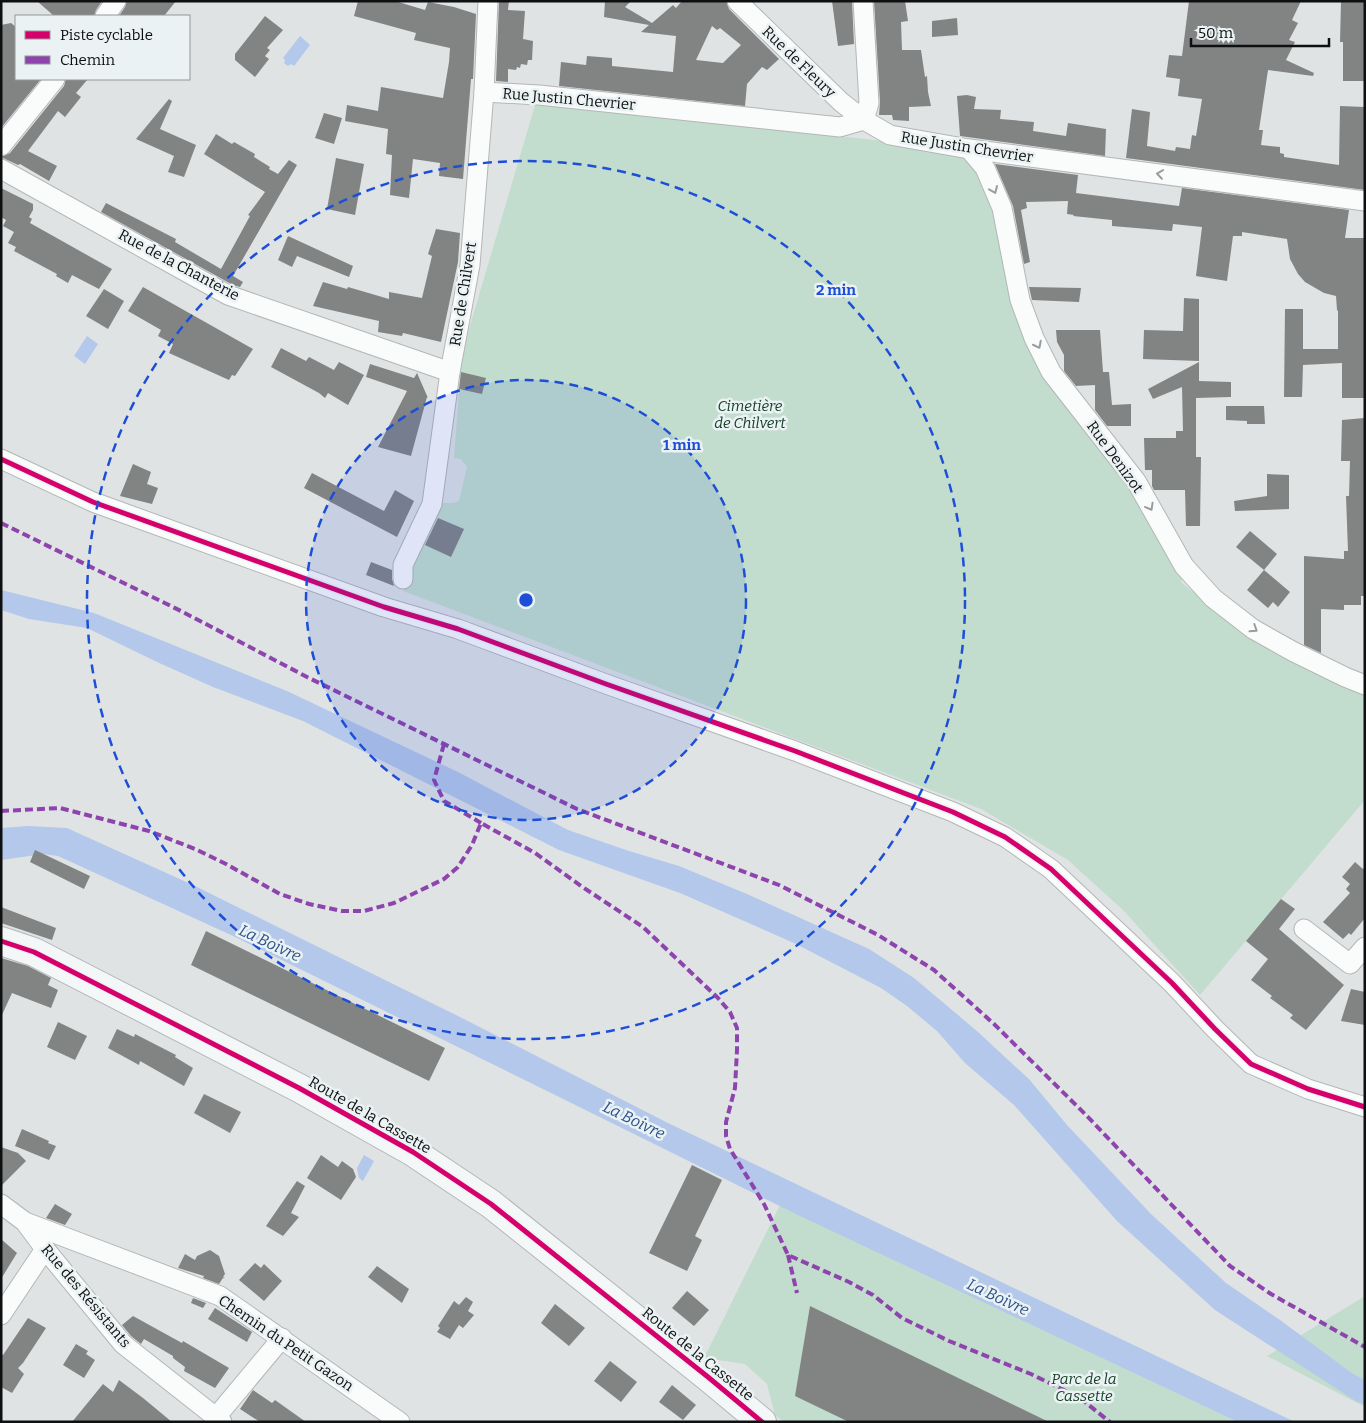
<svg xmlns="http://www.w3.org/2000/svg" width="1366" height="1423" font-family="Bitter,serif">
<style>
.green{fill:#c2ddcd}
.water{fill:#b3c8ea}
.building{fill:#828484;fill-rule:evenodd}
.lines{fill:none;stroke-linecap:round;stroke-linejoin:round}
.street-casing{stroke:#b4b6b7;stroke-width:21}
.secondary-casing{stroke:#b4b6b7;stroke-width:30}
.street{stroke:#fafbfb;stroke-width:19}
.secondary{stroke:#f4f7f8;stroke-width:28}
.quiet{stroke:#8e44ad;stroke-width:4;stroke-dasharray:8 4;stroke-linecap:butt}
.cycleway-casing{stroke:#ebf2f3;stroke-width:8}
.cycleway{stroke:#d6006c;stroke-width:5}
.oneway{stroke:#9b9d9d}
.ring{fill:none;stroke:#1d4ed8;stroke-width:2.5;stroke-dasharray:9 6}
.labels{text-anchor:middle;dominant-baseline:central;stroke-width:5;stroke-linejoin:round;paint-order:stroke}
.street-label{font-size:15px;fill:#0d0f10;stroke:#ebf2f3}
.park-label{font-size:15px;font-style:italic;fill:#16412a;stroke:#ebf2f3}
.water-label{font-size:16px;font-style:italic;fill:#2d518b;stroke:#ebf2f3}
.centre{fill:#1d4ed8;stroke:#ebf2f3;stroke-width:2.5}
.ring-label{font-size:15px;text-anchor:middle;font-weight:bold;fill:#1d4ed8;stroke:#ebf2f3;stroke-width:5;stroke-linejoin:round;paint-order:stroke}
</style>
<rect width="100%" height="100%" fill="#dfe3e4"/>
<g class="green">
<polygon points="542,102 900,143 964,157 973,163 989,195 1017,308 1124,476 1184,575 1181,582 1256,643 1365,695 1365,800 1200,995 1123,910 1068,860 981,809 403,591 442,503 453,503 459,501 467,467 461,459 454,458 462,353 535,105"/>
<polygon points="780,1205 1238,1422 784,1422 775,1415 767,1384 745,1364 718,1360 717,1362 704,1358"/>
<polygon points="1365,1296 1365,1407 1267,1356"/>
</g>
<g class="water">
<polygon points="300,36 310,45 294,66 291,64 288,66 284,63 285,60 283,58"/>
<polygon points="87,336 98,344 85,364 74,356"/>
<polygon points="1,590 94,613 287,691 458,772 568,830 629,851 679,866 747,894 869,949 914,978 978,1032 1006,1058 1029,1079 1067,1125 1151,1214 1226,1283 1280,1320 1353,1374 1365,1380 1365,1405 1354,1400 1215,1310 1117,1221 1014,1105 965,1063 937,1031 907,1006 881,988 794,943 680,893 559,850 303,721 213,687 157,662 87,628 29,619 1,610"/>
<polygon points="28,826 67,828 195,886 462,1018 668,1123 1295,1422 1238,1422 800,1216 231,935 58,856 43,854 1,860 1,828"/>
<polygon points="364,1155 374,1161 363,1181 359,1178 357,1168"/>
</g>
<g class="building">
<polygon points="37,1 102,1 96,10 94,16 54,16"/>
<polygon points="127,1 176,1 164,16 119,16 125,7"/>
<polygon points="358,1 395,1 425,10 428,2 454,7 476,14 473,79 471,79 463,179 439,176 440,163 413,159 409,198 390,195 392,155 386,154 388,129 345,121 347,105 378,111 381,87 443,98 449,62 450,48 414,40 416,33 354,16"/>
<polygon points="499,1 509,1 508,10 525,11 523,39 533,41 532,60 528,60 527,65 521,64 520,68 517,67 516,70 508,69 508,82 496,81"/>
<path d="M605,1H631L625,7L652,23L673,5L676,8L682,1H726L729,9L779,59L767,70L762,67L747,84L745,106L559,86L561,62L586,65L587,56L612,58V66L673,72L676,36L641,32L649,25L604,17ZM712,26L717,30L720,28L741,45L723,63L696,60Z"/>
<polygon points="832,1 852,1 854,44 838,46"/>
<polygon points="874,1 905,1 908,21 901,22 902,50 921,50 925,77 927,76 928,92 931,106 909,107 909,121 893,120 892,115 879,115 880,102"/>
<polygon points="1189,1 1301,1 1292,20 1298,23 1289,40 1295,42 1286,60 1314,73 1313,76 1268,70 1259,130 1263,130 1261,145 1280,147 1280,153 1284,154 1284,157 1339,165 1340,106 1365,107 1365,190 1126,158 1132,109 1150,112 1147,146 1175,151 1176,147 1190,149 1192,135 1196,136 1202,99 1178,96 1180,79 1166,77 1169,55 1182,56"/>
<polygon points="1341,1 1364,1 1365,81 1343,81 1343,42 1340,42"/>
<polygon points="265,16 283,30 267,48 270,50 265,56 269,59 255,77 235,60 235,54"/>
<polygon points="957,18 958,35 932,37 932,21"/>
<polygon points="11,23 16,27 16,79 41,79 1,128 1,25"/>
<polygon points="66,79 88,79 76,93 81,97 65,117 58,111 28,151 57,166 49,181 20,164 18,165 1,157 10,153 64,86"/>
<polygon points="967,95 976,97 974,109 1001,110 1000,119 1034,122 1033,131 1066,136 1068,123 1106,129 1105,156 960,136 957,96"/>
<polygon points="169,99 172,101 160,129 196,145 184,177 168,172 174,156 136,139"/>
<polygon points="324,113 342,118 334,144 315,138"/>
<polygon points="216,134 232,144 234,142 255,154 254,157 270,167 269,169 278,174 289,160 297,165 233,276 243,282 240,287 233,285 101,212 106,203 176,239 175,242 221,269 250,216 248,215 265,192 204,154"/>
<polygon points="336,158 364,164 355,215 327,209"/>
<polygon points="995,164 1078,175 1076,193 1179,206 1182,188 1349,210 1345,238 1365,238 1365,398 1342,398 1342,363 1303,365 1302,397 1284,397 1285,309 1303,309 1303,349 1338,349 1338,311 1337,310 1336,296 1324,293 1305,282 1298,274 1290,259 1287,239 1242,232 1242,236 1233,236 1227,281 1196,276 1202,227 1173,224 1172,231 1112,226 1112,220 1073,216 1074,215 1067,214 1068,201 1026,202 1027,208 1021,210 1030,262 1024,264 1013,206"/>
<polygon points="1,188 33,204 33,210 29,217 32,219 30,223 112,269 99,289 72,275 68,283 56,276 57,274 14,251 16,247 8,243 14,232 3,226 6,220 1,217"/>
<polygon points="436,229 460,233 458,262 441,342 403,333 402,336 378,332 379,321 313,306 323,282 347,289 348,287 389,299 389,292 422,298 432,256 428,254"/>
<polygon points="288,236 353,266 349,277 297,256 292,267 278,260"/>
<polygon points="143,287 253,349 235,376 232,375 229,380 169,353 173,344 158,336 161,330 128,311"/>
<polygon points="1029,287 1081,288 1079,302 1032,300"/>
<polygon points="104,289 124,301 108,329 86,316"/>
<polygon points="1184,298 1199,299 1199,361 1143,359 1144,330 1183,331"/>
<polygon points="1056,330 1100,330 1103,372 1109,372 1112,405 1131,404 1131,426 1107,426 1095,410 1095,385 1076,386 1064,371 1064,355 1057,342"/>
<polygon points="281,348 306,361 309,357 334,370 339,362 364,375 348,405 328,393 325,398 319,393 271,367"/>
<polygon points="1199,362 1199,381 1231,382 1231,397 1196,398 1196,457 1201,457 1200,526 1186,526 1185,490 1154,490 1152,486 1152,470 1145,470 1144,438 1176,438 1176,431 1183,431 1182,387 1153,399 1148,389"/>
<polygon points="370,364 414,378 417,373 428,398 427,397 411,456 378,447 407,391 366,377"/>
<polygon points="461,372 486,378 482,394 459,389"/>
<polygon points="1226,406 1264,406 1265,424 1247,424 1247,421 1226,420"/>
<polygon points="1364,418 1364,596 1361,596 1361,605 1344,605 1344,610 1321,609 1321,653 1304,645 1304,556 1344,559 1344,551 1348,551 1346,496 1349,496 1350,461 1341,461 1342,420"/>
<polygon points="133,464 151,472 147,484 158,488 152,504 120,496"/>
<polygon points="312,473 384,511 395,490 414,501 397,537 304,488"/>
<polygon points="1267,474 1289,475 1289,509 1235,511 1234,501 1267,496"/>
<polygon points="438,518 464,529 451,557 425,545"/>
<polygon points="1250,531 1277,554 1264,570 1236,547"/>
<polygon points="371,562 392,570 392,579 394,586 366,575"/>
<polygon points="1264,570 1290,592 1278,607 1273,602 1268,608 1247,590"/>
<polygon points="35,850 90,876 84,889 30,862"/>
<polygon points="1355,862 1363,869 1365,867 1365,918 1351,935 1349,933 1343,939 1323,922 1350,893 1346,889 1350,884 1342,877"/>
<polygon points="1281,899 1295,909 1279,929 1344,985 1306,1030 1290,1018 1293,1015 1270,998 1272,996 1251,980 1268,959 1246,941"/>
<polygon points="1,907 56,928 52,940 1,923"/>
<polygon points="206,931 445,1048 429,1081 191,965"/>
<polygon points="1,958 28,966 51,978 48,985 58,990 51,1008 12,993 1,1017"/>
<polygon points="1351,989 1365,992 1365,1025 1341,1021"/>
<polygon points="58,1022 87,1036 75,1060 47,1047"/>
<polygon points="117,1029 134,1037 135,1034 176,1055 175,1057 193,1068 184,1086 140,1061 139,1065 108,1048"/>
<polygon points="204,1094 241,1112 230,1133 194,1113"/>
<polygon points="22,1129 49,1141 48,1143 56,1146 49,1160 15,1146"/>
<polygon points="1,1147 18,1153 26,1161 1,1186"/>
<polygon points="321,1155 338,1167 342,1161 353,1169 356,1177 341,1200 307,1178"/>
<polygon points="692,1165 722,1180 695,1236 702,1240 687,1271 649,1253"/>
<polygon points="297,1181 305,1186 291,1213 299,1217 283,1236 266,1226"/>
<polygon points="55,1204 72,1214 65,1225 46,1218"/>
<polygon points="1,1239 17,1253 1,1279"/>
<polygon points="210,1250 219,1256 225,1274 223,1277 225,1278 223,1278 219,1284 203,1278 204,1276 178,1268 185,1254 195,1260 197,1256"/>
<polygon points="255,1263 261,1268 264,1264 282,1281 264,1301 239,1280"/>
<polygon points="377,1266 409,1289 402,1303 368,1277"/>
<polygon points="687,1291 709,1310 694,1326 672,1308"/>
<polygon points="466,1297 473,1302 468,1311 474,1315 463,1328 459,1325 450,1339 437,1332 440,1328 438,1326 454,1301 459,1305"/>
<polygon points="193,1298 206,1303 203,1308 191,1303"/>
<polygon points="555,1304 585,1328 569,1346 541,1323"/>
<polygon points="810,1306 1049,1422 849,1422 795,1396"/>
<polygon points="215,1308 252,1332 247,1342 208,1319"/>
<polygon points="133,1316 182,1343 183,1341 229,1368 215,1388 184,1371 185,1367 173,1358 173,1356 144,1339 141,1344 131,1336 122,1325"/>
<polygon points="28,1318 46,1328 23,1363 18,1368 24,1374 12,1393 1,1387 1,1354 3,1355"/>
<polygon points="76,1344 88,1351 86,1354 95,1360 84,1378 63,1365"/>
<polygon points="610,1361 637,1382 621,1402 594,1381"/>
<polygon points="119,1380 143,1398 172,1422 72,1422 103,1384 113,1392"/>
<polygon points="672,1385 696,1405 683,1420 659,1402"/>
<polygon points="253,1390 272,1403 275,1400 306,1422 260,1422 240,1409"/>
</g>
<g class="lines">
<g class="street-casing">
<g id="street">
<polyline points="737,1 841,102 864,120 869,103 863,1"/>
<polyline points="105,16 116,1"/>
<polyline points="484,92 539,95 840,127 864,120 890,135 969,149 1365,201"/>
<polyline points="1,146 55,79"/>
<polyline points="969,149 985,168 1002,208 1020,300 1034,338 1051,372 1136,481 1184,566 1213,598 1253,629 1294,652 1345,677 1365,685"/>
<polyline points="1,169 228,295 450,372"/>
<polyline points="1,459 93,502 384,607 458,629 606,684 795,751 953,812 1005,837 1051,869 1172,983 1215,1029 1251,1064 1308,1089 1365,1107"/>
<polyline points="403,579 403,565 432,504 450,372 470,265 484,92 488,1"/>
<polyline points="1304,929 1350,964 1365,947"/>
<polyline points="1,1204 25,1222 45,1249 123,1344 222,1422"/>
<polyline points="25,1222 220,1296 400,1422"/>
<polyline points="1,1315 45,1249"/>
<polyline points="216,1417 282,1338"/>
</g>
</g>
<g class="secondary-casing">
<polyline id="secondary" points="1,941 34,952 299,1088 413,1152 491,1204 708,1377 762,1422"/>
</g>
<use href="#street" class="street"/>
<use href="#secondary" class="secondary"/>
<g class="quiet">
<polyline points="1,523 181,611 307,677 577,809 779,885 878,935 934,970 994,1024 1086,1115 1230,1266 1271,1294 1365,1347"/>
<polyline points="444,744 434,780 444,801 481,823"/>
<polyline points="1,811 60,808 149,831 195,849 226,864 280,894 309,904 342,911 364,911 394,903 444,879 458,867 472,845 481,823 535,853 581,886 643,927 718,998 730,1012 737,1028 737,1050 735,1088 726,1122 726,1136 730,1149 764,1204 788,1255 849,1282 873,1295 902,1318 949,1341 1031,1374 1080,1398 1110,1422"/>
<polyline points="788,1255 797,1293"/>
</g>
<g class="cycleway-casing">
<g id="cycleway">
<polyline points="1,459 93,502 384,607 458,629 606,684 795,751 953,812 1005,837 1051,869 1172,983 1215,1029 1251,1064 1308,1089 1365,1107"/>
<polyline points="1,941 34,952 299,1088 413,1152 491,1204 708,1377 762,1422"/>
</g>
</g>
<use href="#cycleway" class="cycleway"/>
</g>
<defs><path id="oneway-chevron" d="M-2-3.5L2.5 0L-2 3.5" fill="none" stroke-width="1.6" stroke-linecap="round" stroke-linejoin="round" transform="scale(1.25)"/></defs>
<g class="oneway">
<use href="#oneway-chevron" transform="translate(1160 174) rotate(-172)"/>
<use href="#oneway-chevron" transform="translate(994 190) rotate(67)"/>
<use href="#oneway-chevron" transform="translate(1038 345) rotate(63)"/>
<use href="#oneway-chevron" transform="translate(1150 507) rotate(61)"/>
<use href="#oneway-chevron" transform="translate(1254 629) rotate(33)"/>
</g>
<circle cx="526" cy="600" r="220" fill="#1d4ed8" fill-opacity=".12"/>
<g class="ring">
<circle cx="526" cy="600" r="220"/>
<circle cx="526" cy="600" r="439"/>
</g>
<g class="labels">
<g class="street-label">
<text transform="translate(799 62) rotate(44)">Rue de Fleury</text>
<text transform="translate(569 99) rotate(5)">Rue Justin Chevrier</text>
<text transform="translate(967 147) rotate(9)">Rue Justin Chevrier</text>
<text transform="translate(179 265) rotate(28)">Rue de la Chanterie</text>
<text transform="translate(463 294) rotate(-81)">Rue de Chilvert</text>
<text transform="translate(1115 457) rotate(54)">Rue Denizot</text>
<text transform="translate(370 1115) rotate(30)">Route de la Cassette</text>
<text transform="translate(86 1296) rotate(50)">Rue des Résistants</text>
<text transform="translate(286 1343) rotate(34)">Chemin du Petit Gazon</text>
<text transform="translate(698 1354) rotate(39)">Route de la Cassette</text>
</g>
<g class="park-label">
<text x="750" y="406">Cimetière<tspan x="750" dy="17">de Chilvert</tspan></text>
<text x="1084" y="1379">Parc de la<tspan x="1084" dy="17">Cassette</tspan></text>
</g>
<g class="water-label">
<text transform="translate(270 943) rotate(25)">La Boivre</text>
<text transform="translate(634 1120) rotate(26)">La Boivre</text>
<text transform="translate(998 1297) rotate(25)">La Boivre</text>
</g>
</g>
<circle cx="526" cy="600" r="8" class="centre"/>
<g class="ring-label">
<text x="836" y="295">2 min</text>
<text x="682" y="450">1 min</text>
</g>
<rect width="1366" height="1423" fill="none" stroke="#0d0f10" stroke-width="5"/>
<rect x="15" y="15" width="175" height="65" fill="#ebf2f3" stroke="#929798"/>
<rect x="25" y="31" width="25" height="8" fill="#d6006c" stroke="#929798"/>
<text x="60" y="40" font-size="15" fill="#0d0f10">Piste cyclable</text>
<rect x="25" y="56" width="25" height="8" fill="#8e44ad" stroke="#929798"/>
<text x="60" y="65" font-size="15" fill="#0d0f10">Chemin</text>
<path d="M1191 38v8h138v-8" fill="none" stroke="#0d0f10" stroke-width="2.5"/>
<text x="1198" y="38" font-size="15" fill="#0d0f10" stroke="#ebf2f3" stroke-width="4" paint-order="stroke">50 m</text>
</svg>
